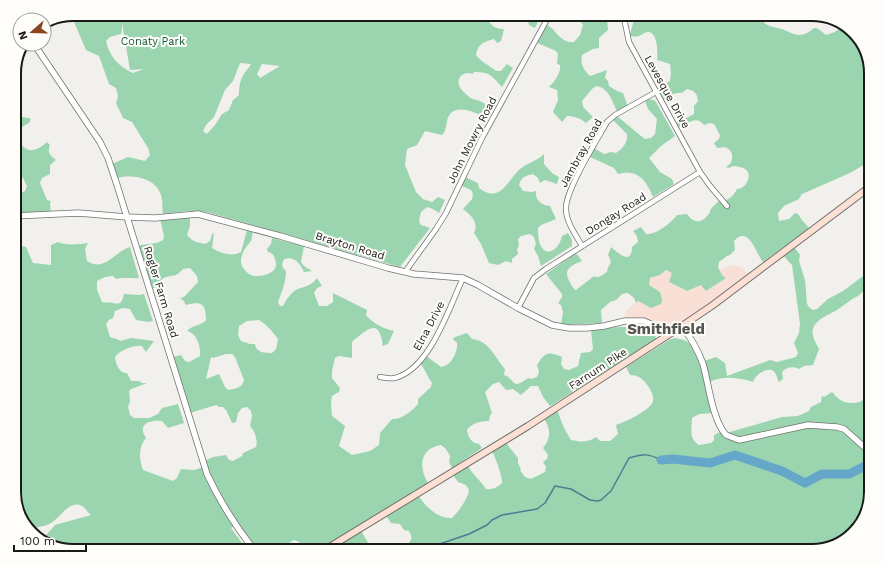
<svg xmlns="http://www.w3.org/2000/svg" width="885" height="565" font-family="'Work Sans',sans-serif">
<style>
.commercial{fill:#f9e0d7}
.green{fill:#9ad5b0;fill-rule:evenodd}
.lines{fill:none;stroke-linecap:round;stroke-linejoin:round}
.stream{stroke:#4e7c94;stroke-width:1.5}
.river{stroke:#65a7c9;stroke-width:9}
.minor-casing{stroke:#72716e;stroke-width:6}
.tertiary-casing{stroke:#72716e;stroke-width:7}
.secondary-casing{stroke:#72716e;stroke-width:8}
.minor{stroke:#fff;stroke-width:4.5}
.tertiary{stroke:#fff;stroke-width:5.5}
.secondary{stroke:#fce0d3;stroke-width:6}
.labels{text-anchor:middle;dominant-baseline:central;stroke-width:4;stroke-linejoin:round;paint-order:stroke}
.park-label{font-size:11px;fill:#165d39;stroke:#fefdfa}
.street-label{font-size:11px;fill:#191918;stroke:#fefdfa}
.district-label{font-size:15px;font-weight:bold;fill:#545451;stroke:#fefdfa}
.rim{fill:none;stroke:#191918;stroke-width:2}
</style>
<rect width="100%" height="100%" fill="#f1f0ed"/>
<polygon class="commercial" points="732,265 739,266 744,270 750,277 666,339 656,332 651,329 642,326 626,325 625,313 628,309 638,301 651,308 648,285 650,278 660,275 666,270 701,285 707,291 726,278 722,275 719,270"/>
<g class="green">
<path d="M73,14H490L488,20C492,27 497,29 504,29L501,41L497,43L494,39C484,42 478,43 476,55C480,61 490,66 496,71H501L507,64L513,68L502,87C492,76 490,72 474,72L473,74C464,70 455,78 460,87C461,90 466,94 469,97C473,100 476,99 480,101C484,103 488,106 491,108L486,118C477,113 458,104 450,114C445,120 448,130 442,135L425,131L417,145L407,149L405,165L416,192L423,199L432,202L438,197L445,200L439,213L433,209L427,207L421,212L419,221L421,225L430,228L400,267L207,212L188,211L163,214C162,208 163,201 161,195C156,178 132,174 118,178L112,164L128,157L145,161L150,155L148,148L132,122L123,118L116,103L118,96L116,88L109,84L99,56L86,50L71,15ZM122,23L130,70L144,69L133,73C119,67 109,56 106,41L110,37L121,34L122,29ZM240,63L251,64L250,66C241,77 239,82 239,95L233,100L229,110L222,114L215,125L207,134L203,131L206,125L214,117L225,90L233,81ZM262,64L280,66L260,78L257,74Z"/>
<polygon points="520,14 531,14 540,18 535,28 529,25 528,21"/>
<path d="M581,14H611L607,18L608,30L599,38V48L593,49L582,55C580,63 584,71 590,76L607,70L605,78L608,81L609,86L617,91L623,93L628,107L618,113C612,102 610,89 597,86L593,88L582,101L583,107L593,117L586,123C580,118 574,116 567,116L562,122L553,112L558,100L557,90L549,87C555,81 561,73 560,65L557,64L558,54L556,51L535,42L545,23C548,26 553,28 555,32C561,38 565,43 574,42L580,35L583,25L578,18Z"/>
<path d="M642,14H755C760,20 765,25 773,27C776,28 779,28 782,29C796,35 801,39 814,28H817L826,35L835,32L845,24L863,43L871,70V165L867,163L850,173L802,194L799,199L784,206L778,213L779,221L789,219L795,213L798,214L802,220L809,228L763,262C755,252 749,225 734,241L735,250L730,255L727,256L719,262L718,267L722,275L726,278L706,291L701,285L687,291L669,282L672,273L666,270L660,275L650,278L649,285L660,292L662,299L661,304L651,308L638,301L636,303L634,298L628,293L622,294L616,300L610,302L601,310L602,323L563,325H561L563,312L561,305L558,303L562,297V294L546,274L576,253L582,261C563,268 564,274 574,289L576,290L594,276L595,277H599L607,272C608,262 614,266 608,255L611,247C618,253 632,266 632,247L638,242L637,236L633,231L641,227L646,234C656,235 671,223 677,215L687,214C693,223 701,224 708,215C712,211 708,214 711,209C713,206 717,203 720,200C728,202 734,195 737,189C747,189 753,173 745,169C742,167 736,166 733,166L729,168L726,167L731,163C733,155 733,151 725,147L717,148L714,143L719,139L720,135L714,124L710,123L704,125C696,115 689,123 679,127L676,123L694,114V106L698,101C697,93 695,91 687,89L682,93C675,92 669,96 664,100L657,88L670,81L671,74L670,64L657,60C658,54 658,32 648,32C644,32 642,35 639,36C636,37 632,36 629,37L634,20Z"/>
<path d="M648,99L654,100L656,102L675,136L661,146L649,158L660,172L672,179L674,184L653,197C646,180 638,169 618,174L614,168L590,157L594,148L604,154L611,152L616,153C623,149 628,142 627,134L613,120L617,116L641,136L645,139L651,138L655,134L657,119L648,109L645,101Z"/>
<path d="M14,110C17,117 22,117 29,118L31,119L29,123L22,127L21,129L22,137L19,141C27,155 37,151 47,142L50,145C47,153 50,155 56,160L50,165V174L42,178L40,183L47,200L51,201L50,203L51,214L17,215V205L14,199L16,196L25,191L27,186C24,181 23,174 16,173L14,169Z"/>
<path d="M544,154V164L552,173L559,177L557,184L545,180L540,183L538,178L533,174C525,176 521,177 519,185L523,191L532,192L536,191C535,200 541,205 550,206L556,219L541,225L538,228C538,233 538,246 544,250C553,256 561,243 562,236L568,233L572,240V246L541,266L538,256L534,249L536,244L534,237L530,234L521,236L518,239L519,246L517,249L518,254L512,259V263L506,261L498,265L489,263L481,244L474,233C479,222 471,215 463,209L472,199L473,194L471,190L460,185L463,176L478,183L479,188C500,204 507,181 520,169C527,163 537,161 544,154Z"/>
<path d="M190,216V226L187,235C191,241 199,243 205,244L210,241L212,234L214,233L212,248C220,253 233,257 241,252L247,230L253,232C252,235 252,239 251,241C250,243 248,244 247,246C242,252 238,263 244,269C245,271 249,274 251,275C259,278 277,274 276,264C275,258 274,253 268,252L267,249L271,244L272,238L304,246L301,262L304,266L312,271L304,272C300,264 295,256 284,259L282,264L283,268L286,271C286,281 282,292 278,302L280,306H283C286,300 291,292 298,289C306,286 311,286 317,278L322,286L317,288L314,293L319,306H327L333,302V293L367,310L366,315C372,323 384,329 394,331L388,344L382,346C383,342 382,340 381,337C377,322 368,329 359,336C357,338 354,339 352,342V358L339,356L335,358L332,371V378L340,388L339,392L332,396L331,402L332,416L345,426L339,446L352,455L370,451L379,445L380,433L392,419C401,420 412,411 418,404V399L431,387L432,383C427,376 425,369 420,363L425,355L441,367C451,366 458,352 457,343L453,339L455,337L467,333L472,339C489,340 495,358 505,369L504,375C516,379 511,391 528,378L531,379L537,377L539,372L537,365C545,352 548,351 562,357L561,364L564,369L569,370L578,366L581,353L590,352L593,349L591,330C613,327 635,324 655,334L656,340L550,406L543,397L538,386H531L521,395L513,389L506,390L499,382L493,384L485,392L492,413L490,415L489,421C480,421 472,423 467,430C468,437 471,443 479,444L482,448L452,468L449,462L450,456L446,449L441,445C420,448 418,467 428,483L317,551H306L299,542L294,540L284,546L280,551H258L236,522L213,483L204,461L213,457L226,455L229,460L233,461L242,456L243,453L256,447C258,440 255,431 250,426L252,416L251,411L247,407L242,408L238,413L236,422L232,423L226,410L223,407H219L216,405L190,413L173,357L181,355L185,361L189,362L200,356C201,347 197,333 187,331C192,325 201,326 206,320C206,303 201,301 186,305L183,300L180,299L185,296L198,282L197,276L190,268L183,269C181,271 178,274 176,275C168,277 159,276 160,287L151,288L138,246C146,243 156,245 163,240L164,236L160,219ZM259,320C267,325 273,332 278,339L276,349L272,353C265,353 256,353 255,344H250L241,341L238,335L239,326L247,321ZM226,354H232L235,357L244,380C243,388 234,389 228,390L225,387L219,374L206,379L211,357L213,358Z"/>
<path d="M58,242C66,246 79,244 88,243L85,249L87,261C104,273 115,251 130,247L139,278C131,279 124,277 116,279L113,276L105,277L97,281V290L102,302C106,303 109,302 113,303C121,305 122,302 124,294L139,295L144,294L153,321L148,322L136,320L130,309L123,308L115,311L113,318L109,320L106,324L110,337C114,339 117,338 120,341L131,338L154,341L146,352L142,346C134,345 120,350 115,357C116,365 119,373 127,373L131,381H139L142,383H147L131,389L129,391L130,401L128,407L130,415L134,418H149L158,414L162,408L178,404L184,423L168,428L162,421C156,420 143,421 143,429C142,432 145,436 146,438C138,448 139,459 143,470L173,481L177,478L181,469L194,470L204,467L235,526L231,528L248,551H73L41,541L55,525L91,515C87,513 86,508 82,506C70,499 60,518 51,523C45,527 38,526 30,530L22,522L14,495V253L19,250L23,246L26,247L33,263L51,265V245Z"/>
<path d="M794,247L800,255L799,261L805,280L807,304L809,307L813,310L817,309L828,299L843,291L871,270V283C867,287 862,293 858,296C851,299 846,304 840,308C832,314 816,318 813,329C811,336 816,343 819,349L813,365L804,366L799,369C793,366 786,367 782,372L783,379L779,382C777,378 776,372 772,370C765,368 754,376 753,382C740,378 723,375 710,382L704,361L716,357L725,363L727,376L770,360L777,362L796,357L798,353L794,343L799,333L800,324L792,265L789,262L783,255Z"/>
<path d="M674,338C678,339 683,339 686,341C700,347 709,398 713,413L699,414L692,418C692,428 688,438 699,445L711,443L714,440V435L722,431L726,433L782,417L798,416L809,411L811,407L821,402L822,396L824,397L832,392C834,394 836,397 839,399C847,406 865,404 869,393C871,387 869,380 871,374V492L861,524L841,543L812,551H404L406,549L407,544C413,540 412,537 409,531L404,530L400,524L391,523L386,516L419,496C425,507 439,519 452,518C458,512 468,499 469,490L466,485L458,482L453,475L468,466C473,475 481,481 486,489C493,490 497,487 502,483C503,477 495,457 492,451L506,443L518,458V463L521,469L520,470L525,477L531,479L545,472L546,467L543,462L547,459L548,455L543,448C551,438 551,429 544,419L557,410L564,428L571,440C581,442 587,443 596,437L600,441H610L618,434L616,425C625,422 651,410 653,401C654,396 651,390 648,386C643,379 639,375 630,375L626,367L669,340Z"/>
<polygon points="360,529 373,551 323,551"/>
</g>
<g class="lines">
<g class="stream">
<polyline points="386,551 388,551"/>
<path d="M423,551L425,549L469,534L487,525L492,520L502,515L537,509L545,503L555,486L571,489L590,500L598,501L601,500L611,491L629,458C644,454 648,453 661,460"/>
</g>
<polyline class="river" points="661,460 673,459 710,463 735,455 782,471 805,483 822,474 849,474 871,463"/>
<g class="minor-casing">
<g id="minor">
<polyline points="624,18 629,42 700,172 710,186 727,206"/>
<path d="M582,246C576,235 566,222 566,209C565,191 597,140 607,122L615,115L656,92"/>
<polyline points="405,272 436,229 446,213 482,138 550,14"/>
<polyline points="518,308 534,278 546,269 700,172"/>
<path d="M380,377C385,378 391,379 395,378C430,369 449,308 463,278"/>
</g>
</g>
<g class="tertiary-casing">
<g id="tertiary">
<path d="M34,44L100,142L108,158L117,185L207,474C220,502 236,527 255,551"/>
<polyline points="14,216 78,213 127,217 155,218 198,214 280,236 388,268 414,274 463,278 478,285 518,308 552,325 569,328 587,328 604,326 625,321 644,321 659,328 667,335"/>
<path d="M682,326C691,338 698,350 703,364C709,385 712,419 726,435L739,440L808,425L837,427L844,429L871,453"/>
</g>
</g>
<g class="secondary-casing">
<polyline id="secondary" points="323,551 528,426 682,326 713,305 871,186"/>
</g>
<use href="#minor" class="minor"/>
<use href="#tertiary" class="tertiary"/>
<use href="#secondary" class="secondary"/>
</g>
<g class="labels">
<g class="park-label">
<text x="153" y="41">Conaty Park</text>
</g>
<g class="street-label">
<text transform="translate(667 92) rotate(61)">Levesque Drive</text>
<text transform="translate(472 140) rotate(-63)">John Mowry Road</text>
<text transform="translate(581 153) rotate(-61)">Jambray Road</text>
<text transform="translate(616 214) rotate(-32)">Dongay Road</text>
<text transform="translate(350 246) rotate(17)">Brayton Road</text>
<text transform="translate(161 292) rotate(73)">Rogler Farm Road</text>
<text transform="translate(429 326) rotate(-62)">Elna Drive</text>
<text transform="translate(598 369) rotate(-33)">Farnum Pike</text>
</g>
<g class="district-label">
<text x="666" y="329">Smithfield</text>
</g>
</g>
<path d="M0 0H885V565H0ZM73 21H812A52 52 0 0 1 864 73V492A52 52 0 0 1 812 544H73A52 52 0 0 1 21 492V73A52 52 0 0 1 73 21Z" fill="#fefdfa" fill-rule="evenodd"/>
<path class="rim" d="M73 21H812A52 52 0 0 1 864 73V492A52 52 0 0 1 812 544H73A52 52 0 0 1 21 492V73A52 52 0 0 1 73 21Z"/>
<g transform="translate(32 32) rotate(250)"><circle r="19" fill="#fefdfa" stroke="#a2a2a0"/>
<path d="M0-3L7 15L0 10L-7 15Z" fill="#8b4520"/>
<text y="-6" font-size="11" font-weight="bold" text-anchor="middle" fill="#191918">N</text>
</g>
<path d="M14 545v6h72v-6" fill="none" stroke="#191918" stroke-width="2"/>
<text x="20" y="545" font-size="12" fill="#191918" stroke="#fefdfa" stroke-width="3" paint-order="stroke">100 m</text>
</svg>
